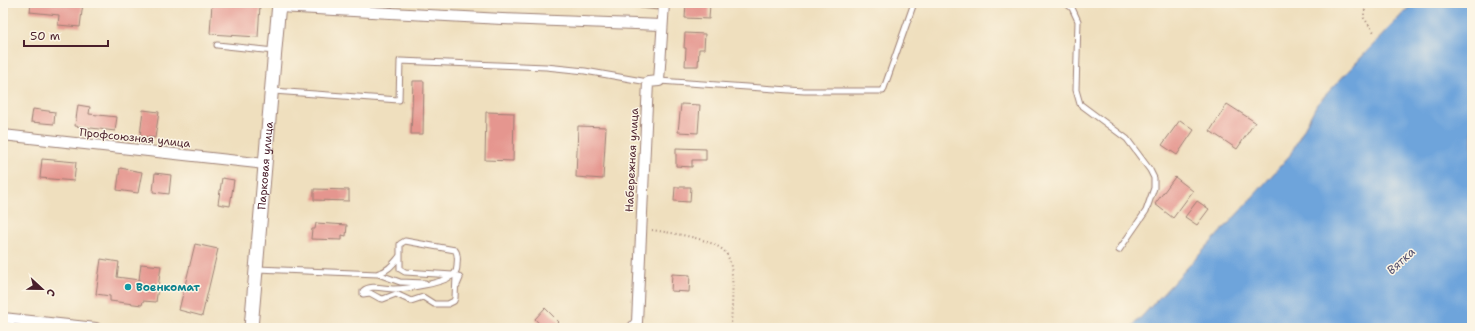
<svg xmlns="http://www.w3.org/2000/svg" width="1475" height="331" font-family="'Shantell Sans',sans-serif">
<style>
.water{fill:#6ea4db;stroke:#5c6283}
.building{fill:#e5968f}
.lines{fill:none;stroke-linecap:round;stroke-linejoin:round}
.service-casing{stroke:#9c7f74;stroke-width:7}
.minor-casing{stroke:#9c7f74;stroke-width:12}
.tertiary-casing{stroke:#9c7f74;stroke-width:15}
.path{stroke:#9c7f74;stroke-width:2;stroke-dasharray:1 3;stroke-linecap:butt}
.service{stroke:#fff;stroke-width:5}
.minor{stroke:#fff;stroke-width:10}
.tertiary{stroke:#fff;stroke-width:13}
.culture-dot{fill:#0f9aa8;stroke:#fcf5e5;stroke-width:1.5}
.labels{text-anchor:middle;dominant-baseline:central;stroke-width:3;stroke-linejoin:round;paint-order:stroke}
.street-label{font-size:11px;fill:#4a1f2b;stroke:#fcf5e5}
.culture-label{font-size:11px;font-weight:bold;fill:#0d838f;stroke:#fcf5e5;text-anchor:start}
.water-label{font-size:12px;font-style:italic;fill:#585471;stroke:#fcf5e5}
</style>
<rect width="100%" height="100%" fill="#fcf5e5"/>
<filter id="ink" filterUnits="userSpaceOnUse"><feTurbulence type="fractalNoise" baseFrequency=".025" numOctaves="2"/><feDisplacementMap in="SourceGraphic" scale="8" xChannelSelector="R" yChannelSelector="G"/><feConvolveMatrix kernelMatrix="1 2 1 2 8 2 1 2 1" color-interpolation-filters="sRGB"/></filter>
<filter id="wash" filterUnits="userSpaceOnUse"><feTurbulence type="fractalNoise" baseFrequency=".012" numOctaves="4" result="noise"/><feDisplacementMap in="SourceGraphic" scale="16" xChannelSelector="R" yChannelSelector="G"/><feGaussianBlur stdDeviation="0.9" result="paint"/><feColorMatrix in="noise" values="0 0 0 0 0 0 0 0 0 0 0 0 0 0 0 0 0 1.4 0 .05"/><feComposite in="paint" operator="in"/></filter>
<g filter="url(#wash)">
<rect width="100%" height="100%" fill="#efdfbe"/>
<polygon class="water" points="1413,3 1472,3 1472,328 1131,328 1242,209 1290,155 1317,104"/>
<g id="blocks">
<g class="building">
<polygon points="31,3 83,3 80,27 58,25 59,15 30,12"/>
<polygon points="212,3 260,5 258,37 210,34"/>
<rect x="601" y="3" width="21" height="2"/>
<polygon points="640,3 659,3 658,10 640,8"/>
<polygon points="686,3 710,3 709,19 685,18"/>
<polygon points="685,33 705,34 704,49 699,49 698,66 685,66 686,48 684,48"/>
<polygon points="413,81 424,81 423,134 411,134"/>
<polygon points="681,104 700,105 698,133 678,132"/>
<polygon points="1227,104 1255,122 1237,149 1210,131"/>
<polygon points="78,105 90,107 89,114 117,117 115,131 75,126"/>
<polygon points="33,109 55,112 54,124 31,122"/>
<polygon points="143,110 159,112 155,138 140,136"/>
<polygon points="486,112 514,113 513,161 485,160"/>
<polygon points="1180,120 1194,130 1177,155 1162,145"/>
<polygon points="578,126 606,127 603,179 576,177"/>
<polygon points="676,148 706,149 706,160 692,160 692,167 676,166"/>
<polygon points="42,159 76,162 74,181 40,178"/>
<polygon points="120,168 142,172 138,193 117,190"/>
<polygon points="155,173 171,175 169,194 153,192"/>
<polygon points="1175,177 1193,191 1173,218 1155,204"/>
<polygon points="222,178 234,180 230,206 218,204"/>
<polygon points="675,187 691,187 690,202 674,201"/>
<polygon points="314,189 349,190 349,201 314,200"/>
<polygon points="1197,201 1209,209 1197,225 1185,217"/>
<polygon points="316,223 347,225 346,236 342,235 342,240 311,239 312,229 315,229"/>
<polygon points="195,244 218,249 202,316 179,310"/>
<polygon points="101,259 119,262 117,277 139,280 141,264 161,266 156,302 143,301 142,305 110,301 110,296 96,294"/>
<polygon points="672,274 690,275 689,292 671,291"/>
<polygon points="545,308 559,322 553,328 543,328 535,319"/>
</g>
</g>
</g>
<g filter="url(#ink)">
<use href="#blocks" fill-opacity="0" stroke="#9c7f74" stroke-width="1"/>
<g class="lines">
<g class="service-casing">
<g id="service">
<polyline points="1066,3 1072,8 1078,21 1076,90 1080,104 1127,139 1150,170 1154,178 1154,188 1146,211 1119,250"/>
<polyline points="217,45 274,51"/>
<polyline points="659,81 804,91 883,91 914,3"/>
<polyline points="273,91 399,100 400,61 546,67 585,71 648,82"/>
<polyline points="257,269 378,274 400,282 425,283"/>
<path d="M379,273C388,271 393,264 399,257"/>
<path d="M456,276L455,298L454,301L448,304H434L423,297L411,301L396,294L383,299L379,298L370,293L363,294V291C370,284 385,289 394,289C406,289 446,283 454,274C456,272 457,269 457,266C457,260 459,255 455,250L405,241L400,244V269L405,272L453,275L458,276L460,278L457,285"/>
</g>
</g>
<g class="minor-casing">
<g id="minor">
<polyline points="279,7 502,19 662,25"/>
<polyline points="3,135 265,164"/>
<polyline points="3,318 96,328"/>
<polyline points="632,328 637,322 648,82 659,81 664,3"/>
</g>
</g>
<g class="tertiary-casing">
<g id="tertiary">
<path id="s1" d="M251,328L279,3"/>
</g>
</g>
<g class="path">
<polyline points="1369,3 1364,12 1364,18 1374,32"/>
<path d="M652,230C671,233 712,238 725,252C737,265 731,311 731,328"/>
</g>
<use href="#service" class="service"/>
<use href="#minor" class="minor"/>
<use href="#tertiary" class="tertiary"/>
</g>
</g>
<circle class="culture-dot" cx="128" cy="287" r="4"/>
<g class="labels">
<g class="street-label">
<text transform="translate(135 138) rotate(6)">Профсоюзная улица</text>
<text transform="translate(632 160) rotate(-87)">Набережная улица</text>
<text stroke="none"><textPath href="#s1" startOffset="163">Парковая улица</textPath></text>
</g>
<g class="culture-label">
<text x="136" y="287">Военкомат</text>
</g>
<g class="water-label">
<text transform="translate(1401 261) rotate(-43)">Вятка</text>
</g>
</g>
<rect width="1475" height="331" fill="none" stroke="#fcf5e5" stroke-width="16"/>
<g transform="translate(42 289) rotate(112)" stroke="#fcf5e5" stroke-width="3" paint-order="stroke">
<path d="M0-3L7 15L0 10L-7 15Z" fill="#4a1f2b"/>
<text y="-6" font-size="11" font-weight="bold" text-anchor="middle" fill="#4a1f2b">С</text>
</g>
<path d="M24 40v6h84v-6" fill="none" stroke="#4a1f2b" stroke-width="2"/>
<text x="30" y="40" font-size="12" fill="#4a1f2b" stroke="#fcf5e5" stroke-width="3" paint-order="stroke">50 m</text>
</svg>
